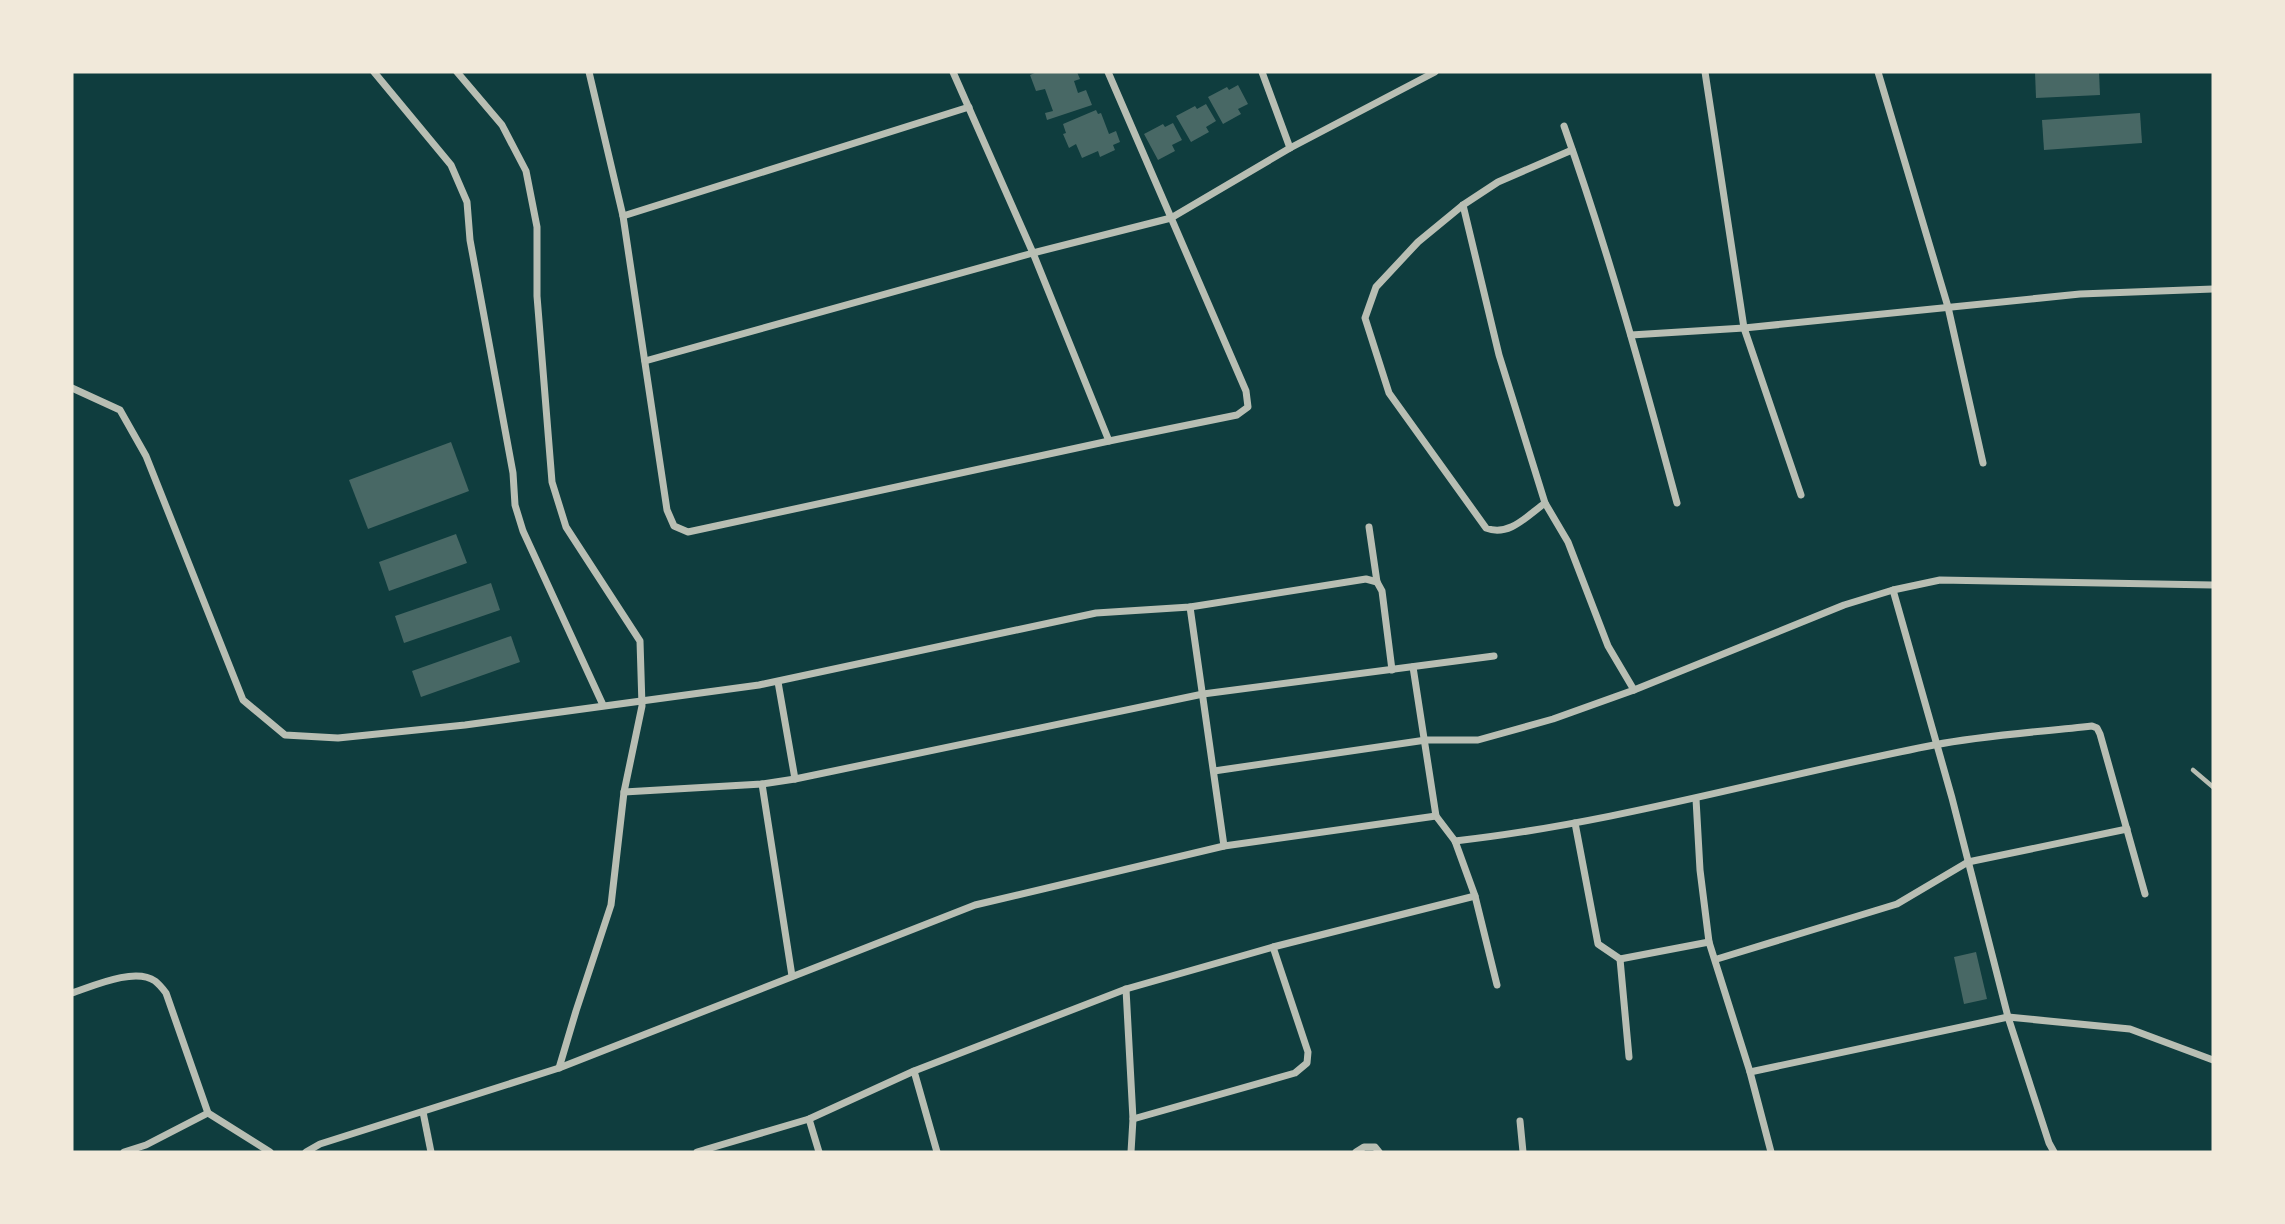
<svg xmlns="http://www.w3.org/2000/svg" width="2285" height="1224" font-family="'Asap Condensed',sans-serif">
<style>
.building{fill:#486865}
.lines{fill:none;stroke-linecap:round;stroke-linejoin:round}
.service{stroke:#b8beb3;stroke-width:4.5}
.minor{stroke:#b8beb3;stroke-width:7}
</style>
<rect width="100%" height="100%" fill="#0f3d3e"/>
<g class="building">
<polygon points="1037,72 1077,72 1080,79 1074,81 1078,93 1086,90 1092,105 1047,120 1045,113 1053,111 1045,89 1036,91 1030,75"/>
<polygon points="2035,72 2099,72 2100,95 2036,98"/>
<polygon points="1238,85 1248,104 1238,109 1241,114 1223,124 1208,97 1227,87 1229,90"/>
<polygon points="1206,104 1216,121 1206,127 1209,132 1191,142 1176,116 1195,106 1197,109"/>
<polygon points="1096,110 1098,114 1101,113 1109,134 1116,131 1120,142 1113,145 1115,150 1100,157 1098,151 1082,158 1076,144 1069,148 1063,134 1066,133 1063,124"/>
<polygon points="2140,113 2142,143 2044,150 2042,120"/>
<polygon points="1173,123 1182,140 1172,145 1175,151 1158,160 1144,134 1163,124 1165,127"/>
<polygon points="451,442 469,491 368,529 349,480"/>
<polygon points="456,534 467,563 389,591 379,562"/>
<polygon points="491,583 500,610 404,643 395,616"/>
<polygon points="511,636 520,662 421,697 412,671"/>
<polygon points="1976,952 1987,999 1964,1004 1954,957"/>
</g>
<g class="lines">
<polyline class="service" points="2193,770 2213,787"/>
<g class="minor">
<polyline points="374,72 451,165 467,202 470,240 513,473 515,505 523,531 603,705"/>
<polyline points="457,72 502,125 526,171 537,227 537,296 552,482 566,527 640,641 642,706 624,792 611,905 576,1011 559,1068"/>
<polyline points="589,72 623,216 667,510 674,526 688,532 1109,441 1237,415 1248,407 1246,391 1108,72"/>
<polyline points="953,72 1033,253 1109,441"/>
<polyline points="1262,72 1290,148"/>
<polyline points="1705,72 1744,328 1801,495"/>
<polyline points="1878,72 1948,307 1983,463"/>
<path d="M1564,126C1608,250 1643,376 1677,503"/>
<polyline points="1463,205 1499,355 1545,503 1568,542 1608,646 1634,690"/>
<polyline points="623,216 969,107"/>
<polyline points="1631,335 1744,328 2080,294 2213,289"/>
<polyline points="645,361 1033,253 1171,218 1290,148 1435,72"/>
<polyline points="72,388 120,410 146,456 243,700 285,735 338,738 465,725 759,685 1096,613 1190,607 1366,579 1377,582"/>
<path d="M1545,503C1527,516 1509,537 1486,528L1389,393L1365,318L1376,287L1418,242L1463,205L1498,182L1572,150"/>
<polyline points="1369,527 1377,582 1382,591 1392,670"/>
<polyline points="1893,590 1952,798 2008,1017 2049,1143 2054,1152"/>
<polyline points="1190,607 1224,846"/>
<polyline points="1413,667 1436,816 1455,841 1475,896 1497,985"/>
<polyline points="778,682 795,779"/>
<polyline points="1214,771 1426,740 1478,740 1553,719 1634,690 1844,605 1893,590 1940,580 2213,585"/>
<polyline points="762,784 792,976"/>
<polyline points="624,792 762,784 795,779 1203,694 1494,656"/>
<polyline points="1696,799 1700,870 1709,942 1750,1072 1771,1152"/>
<polyline points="1575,823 1598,944 1620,959 1709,942"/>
<path d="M1455,841C1617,823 1774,776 1934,745C1985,735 2040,732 2092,726L2097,728L2100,734L2145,894"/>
<polyline points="1620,959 1629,1057"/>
<polyline points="1717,959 1897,904 1968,862 2127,829"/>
<polyline points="1126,989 1133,1119 1131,1152"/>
<path d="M72,993C93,986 135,967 155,981C159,984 163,989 166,993L208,1113L270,1152"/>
<polyline points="914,1071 937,1152"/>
<polyline points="1750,1072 2008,1017 2130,1029 2213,1060"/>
<polyline points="423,1112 431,1152"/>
<polyline points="809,1119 819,1152"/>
<polyline points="1133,1119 1295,1073 1307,1063 1308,1052 1273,947"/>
<polyline points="1520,1121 1523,1152"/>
<polyline points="124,1152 146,1145 208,1113"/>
<polyline points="306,1152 320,1144 559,1068 975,905 1224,846 1436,816"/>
<polyline points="697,1152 809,1119 914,1071 1126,989 1273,947 1475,896"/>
<polyline points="1356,1152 1364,1147 1375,1147 1379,1152"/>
</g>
</g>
<rect width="2285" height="1224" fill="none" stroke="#f1e9da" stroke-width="147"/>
</svg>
